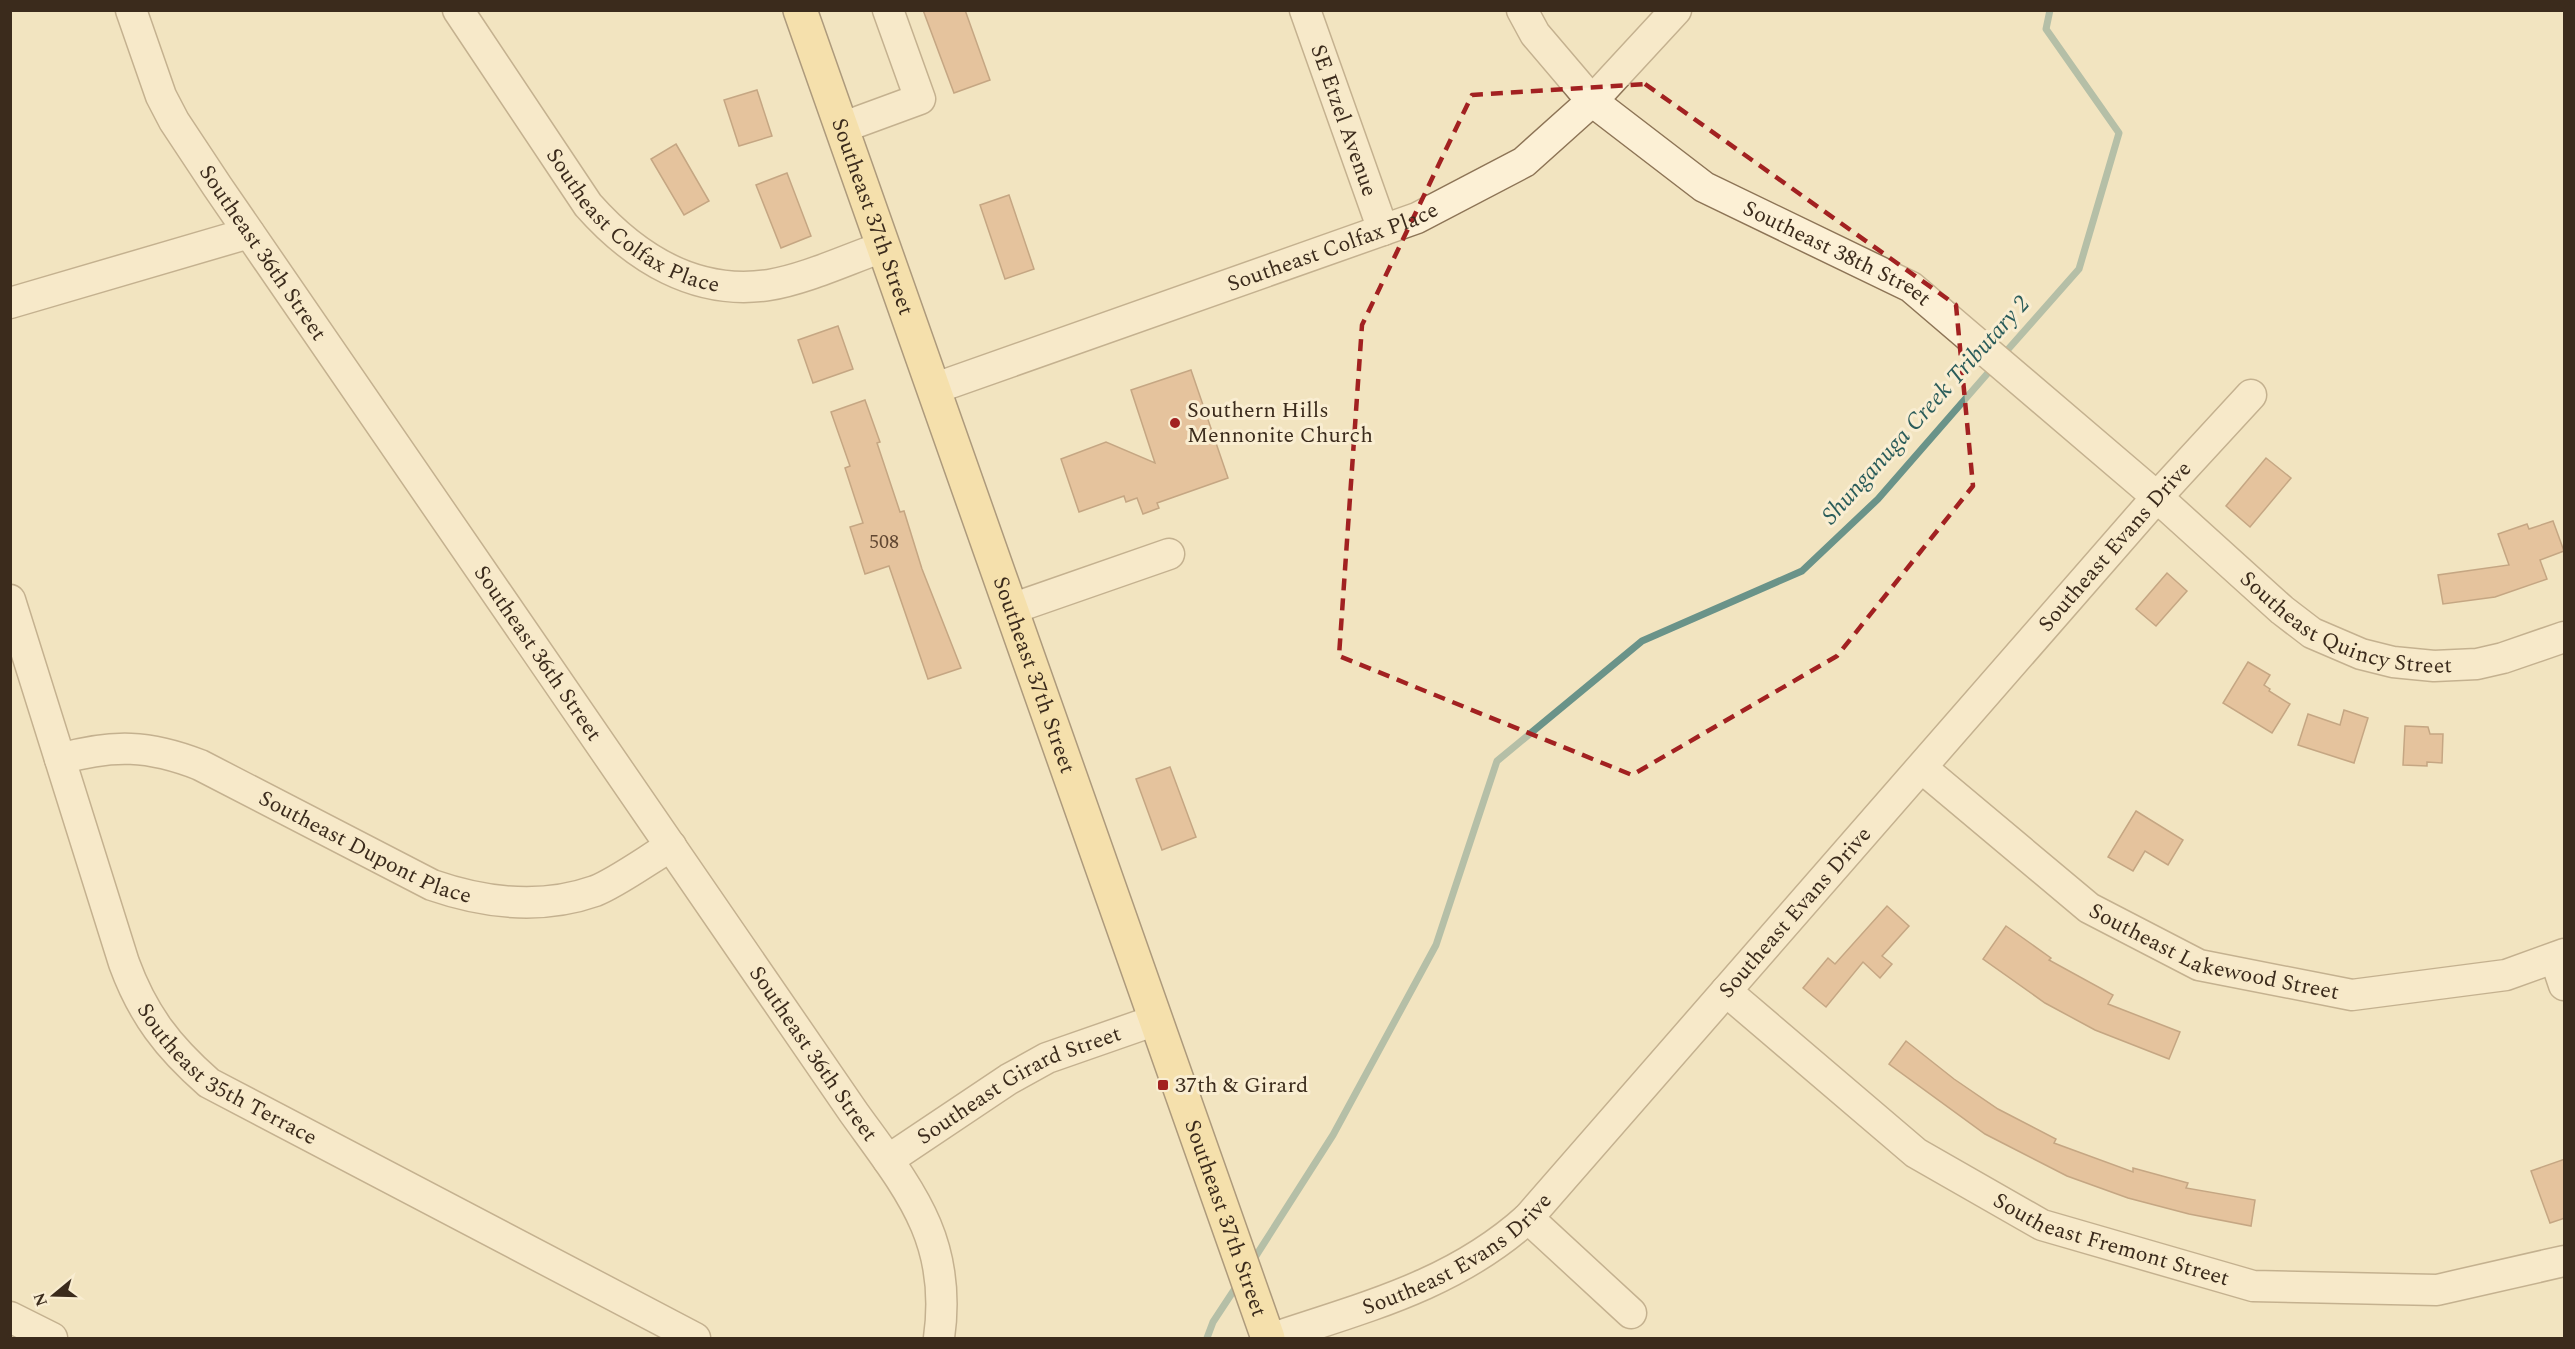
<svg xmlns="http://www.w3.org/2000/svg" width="2575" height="1349" font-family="Spectral,serif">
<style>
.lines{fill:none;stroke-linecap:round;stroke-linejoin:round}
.stream{stroke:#6a9389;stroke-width:7}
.building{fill:#d49c73;stroke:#8e5c3a;stroke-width:1.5}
.minor-casing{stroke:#8d7456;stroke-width:33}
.major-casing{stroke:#5a422b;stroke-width:36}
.minor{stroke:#fcf0d5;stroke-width:30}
.major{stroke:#f9db95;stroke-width:33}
.marked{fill:none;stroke:#a22121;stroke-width:4.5;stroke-dasharray:12 8;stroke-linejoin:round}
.poi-dot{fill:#a22121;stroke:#f9edd1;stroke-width:2}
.labels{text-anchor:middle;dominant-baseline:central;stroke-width:6;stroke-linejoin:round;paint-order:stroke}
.number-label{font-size:20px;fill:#614732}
.street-label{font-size:22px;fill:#3b2b1c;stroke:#f9edd1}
.poi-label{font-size:22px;fill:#3b2b1c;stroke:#f9edd1;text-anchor:start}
.water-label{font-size:24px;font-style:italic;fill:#2a5c5a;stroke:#f9edd1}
</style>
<rect width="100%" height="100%" fill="#f2e4c0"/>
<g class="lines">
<g class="stream">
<polyline points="2003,355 2079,269 2119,133 2046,29 2050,10"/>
<polyline points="1252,1262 1333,1135 1436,945 1497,761 1642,641 1802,571 1878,499 1994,366"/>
<polyline points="1207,1338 1213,1322 1238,1284"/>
</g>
</g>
<g class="building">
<polygon points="923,10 965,10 990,80 954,93"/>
<polygon points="757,90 772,136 739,146 724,100"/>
<polygon points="676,144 709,201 684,215 651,159"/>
<polygon points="787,173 811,236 781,248 756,185"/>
<polygon points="1009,195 1034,269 1005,279 980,205"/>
<polygon points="838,326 853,369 813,383 798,340"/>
<polygon points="1191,370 1228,478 1157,503 1159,508 1143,514 1137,498 1126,502 1124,496 1079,512 1061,459 1106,442 1155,463 1131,390"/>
<polygon points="865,400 880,442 877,443 900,512 904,511 922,569 961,668 928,679 889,566 865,574 850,527 863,523 845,468 850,466 831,412"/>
<polygon points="2266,458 2291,478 2250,527 2226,506"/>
<polygon points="2553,521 2564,551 2540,560 2547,579 2495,597 2443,604 2438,575 2509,565 2498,534 2527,524 2529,529"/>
<polygon points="2167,573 2187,591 2156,626 2136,609"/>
<polygon points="2248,662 2270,675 2264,685 2270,689 2269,691 2290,704 2272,733 2223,703"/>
<polygon points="2344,710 2368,718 2354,763 2298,745 2308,714 2340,725"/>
<polygon points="2405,726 2428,727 2430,734 2443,734 2442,763 2427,762 2427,766 2403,765"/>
<polygon points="1170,767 1196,837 1162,850 1136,779"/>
<polygon points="2136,811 2183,840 2168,865 2145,851 2133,871 2108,857"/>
<polygon points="1887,906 1909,926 1882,956 1892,964 1880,978 1863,962 1826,1007 1803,988 1828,958 1835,964"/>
<polygon points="2006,926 2051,958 2049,960 2113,995 2108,1004 2180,1032 2169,1059 2095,1030 2045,1003 1983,959"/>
<polygon points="1906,1041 1954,1079 1998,1109 2056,1139 2054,1143 2133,1172 2133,1168 2188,1183 2186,1188 2255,1200 2251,1226 2189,1214 2128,1198 2067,1176 1985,1134 1889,1064"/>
<polygon points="2565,1159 2565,1218 2550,1223 2531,1171"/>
</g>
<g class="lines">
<g class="minor-casing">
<g id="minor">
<path id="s1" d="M131,10L161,96L174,121L217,186L854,1113C908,1188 953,1239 939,1338"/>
<path id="s2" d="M458,10L588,205C635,258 696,296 769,285C806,279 848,259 883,247"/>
<path id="s3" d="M1305,10L1383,230"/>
<path id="s4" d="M1522,10L1535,34L1592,101L1704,187L1911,287L2157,497L2282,610L2312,633L2361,654L2393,662L2434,666L2477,664L2503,658L2564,637"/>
<polyline points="841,128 920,99 888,10"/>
<polyline points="10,303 249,233"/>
<path id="s5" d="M933,389L1417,218L1524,162L1592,101L1676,10"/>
<path id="s6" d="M10,600L124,963C143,1015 168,1047 209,1083L695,1338"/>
<polyline points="1011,609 1169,554"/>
<path id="s7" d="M60,759C113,744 149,745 200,765L432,885C484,903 541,910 595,891C616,883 649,859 671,846"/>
<path id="s8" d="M1922,768L2089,908L2199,965L2352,995L2506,975L2564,954"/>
<polyline points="2555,958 2564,985"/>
<path id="s9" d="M1726,991L1916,1153L2042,1225L2253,1286L2437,1290L2564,1261"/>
<path id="s10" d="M888,1160L1009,1079L1047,1058L1156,1020"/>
<polyline points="1528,1218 1631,1313"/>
<polyline points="10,1317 52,1338"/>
<path id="s11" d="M1273,1338C1365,1307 1454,1285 1528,1218L2157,497L2251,395"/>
</g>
</g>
<g class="major-casing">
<g id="major">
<path id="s12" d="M800,10L1268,1338"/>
</g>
</g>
<use href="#minor" class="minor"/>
<use href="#major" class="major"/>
</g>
<path d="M0 0H2575V1349H0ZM1645,84L1956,305L1973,486L1837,656L1632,775L1339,656L1362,325L1472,95Z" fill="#f2e4c0" fill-opacity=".55" fill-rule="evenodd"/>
<path class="marked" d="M1645,84L1956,305L1973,486L1837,656L1632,775L1339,656L1362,325L1472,95Z"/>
<g class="poi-dot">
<circle cx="1175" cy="423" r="6"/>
<rect x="1157" y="1079" width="12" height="12" rx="3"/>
</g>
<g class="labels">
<g class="number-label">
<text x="884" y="542">508</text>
</g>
<g class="street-label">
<text stroke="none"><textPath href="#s3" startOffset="117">SE Etzel Avenue</textPath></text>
<text stroke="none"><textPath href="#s2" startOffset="280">Southeast Colfax Place</textPath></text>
<text stroke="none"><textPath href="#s12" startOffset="219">Southeast 37th Street</textPath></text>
<text stroke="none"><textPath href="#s5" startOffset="424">Southeast Colfax Place</textPath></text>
<text stroke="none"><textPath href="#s1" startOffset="278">Southeast 36th Street</textPath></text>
<text stroke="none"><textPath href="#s4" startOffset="405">Southeast 38th Street</textPath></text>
<text stroke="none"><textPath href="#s11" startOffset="1176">Southeast Evans Drive</textPath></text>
<text stroke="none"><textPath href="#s4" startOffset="1044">Southeast Quincy Street</textPath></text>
<text stroke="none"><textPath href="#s1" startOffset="764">Southeast 36th Street</textPath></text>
<text stroke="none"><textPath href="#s12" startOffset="705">Southeast 37th Street</textPath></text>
<text stroke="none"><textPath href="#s7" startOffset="328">Southeast Dupont Place</textPath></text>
<text stroke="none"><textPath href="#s11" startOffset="690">Southeast Evans Drive</textPath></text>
<text stroke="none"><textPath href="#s8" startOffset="352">Southeast Lakewood Street</textPath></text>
<text stroke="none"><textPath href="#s1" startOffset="1250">Southeast 36th Street</textPath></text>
<text stroke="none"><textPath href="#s6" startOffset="538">Southeast 35th Terrace</textPath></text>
<text stroke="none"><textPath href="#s10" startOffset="152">Southeast Girard Street</textPath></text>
<text stroke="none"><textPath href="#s12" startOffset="1281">Southeast 37th Street</textPath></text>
<text stroke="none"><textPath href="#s9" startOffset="465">Southeast Fremont Street</textPath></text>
<text stroke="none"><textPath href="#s11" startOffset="204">Southeast Evans Drive</textPath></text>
</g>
<g class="poi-label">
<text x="1187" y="410">Southern Hills<tspan x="1187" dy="25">Mennonite Church</tspan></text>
<text x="1175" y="1085">37th &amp; Girard</text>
</g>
<g class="water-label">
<text transform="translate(1926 410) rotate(-48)">Shunganuga Creek Tributary 2</text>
</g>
</g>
<rect width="2575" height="1349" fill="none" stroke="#3b2b1c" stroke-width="24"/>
<g transform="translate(54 1295) rotate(251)" stroke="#f9edd1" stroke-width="4.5" paint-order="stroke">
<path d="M0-4.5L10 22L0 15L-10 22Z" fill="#3b2b1c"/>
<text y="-9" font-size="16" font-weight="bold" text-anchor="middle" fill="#3b2b1c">N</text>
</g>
</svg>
